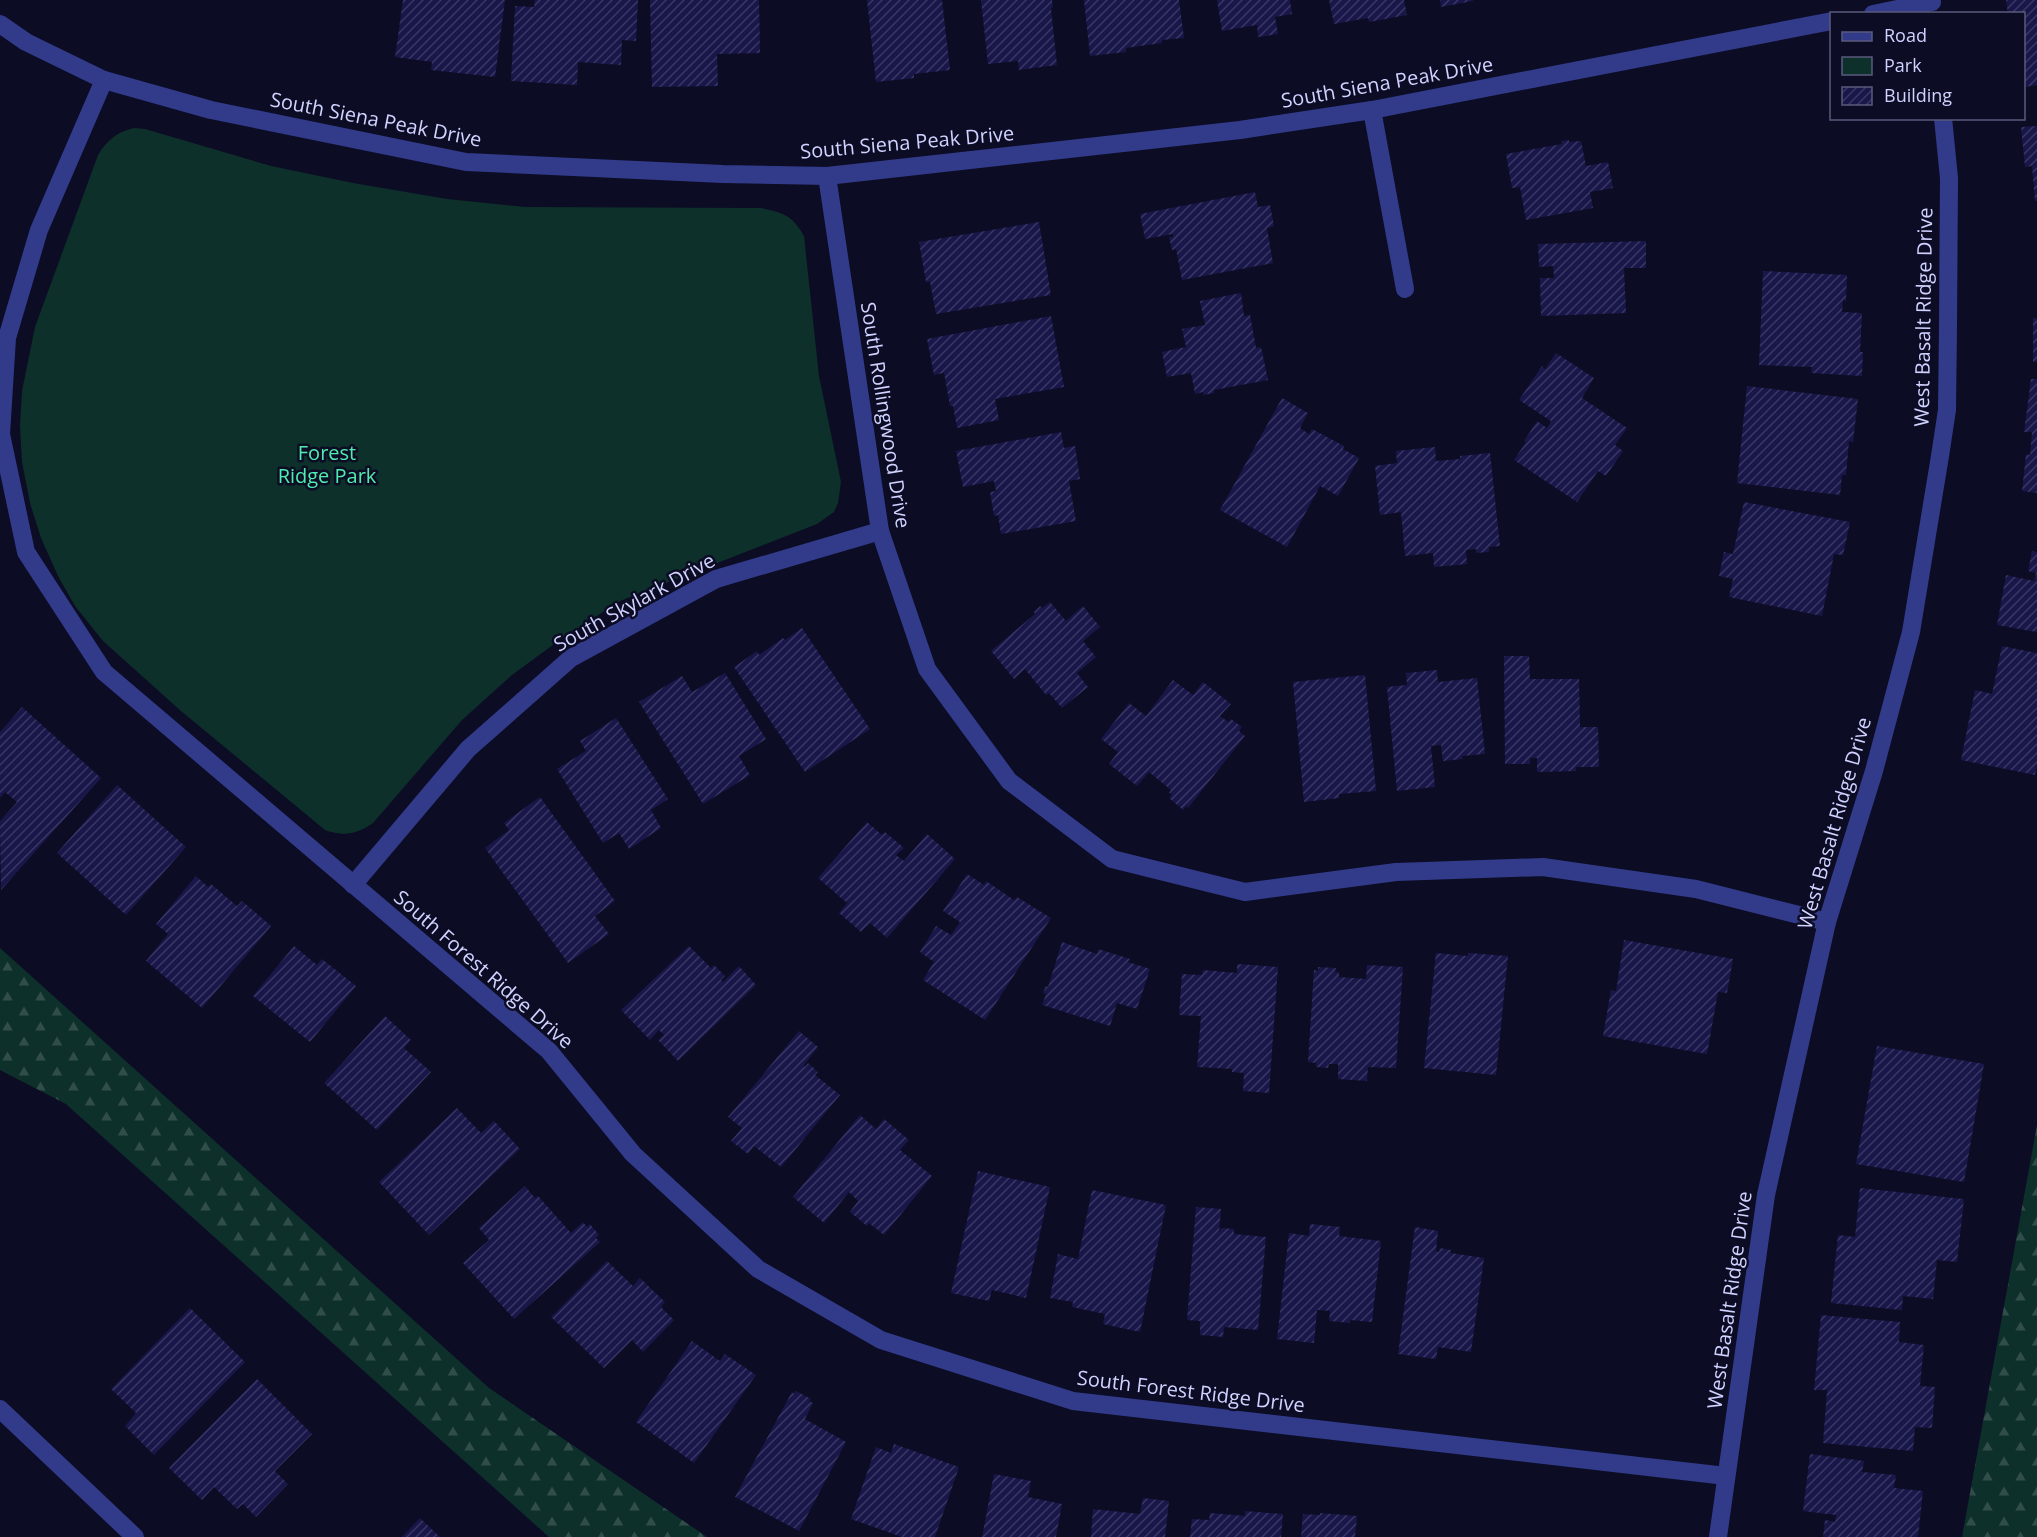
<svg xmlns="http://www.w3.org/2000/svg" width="2037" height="1537" font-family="'Open Sans',sans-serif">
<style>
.forest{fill:url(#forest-firs)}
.park{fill:#0e302a}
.building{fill:url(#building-hatch)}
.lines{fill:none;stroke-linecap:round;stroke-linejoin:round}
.minor{stroke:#323b8a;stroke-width:18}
.labels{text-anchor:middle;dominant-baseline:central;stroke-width:5;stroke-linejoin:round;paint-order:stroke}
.street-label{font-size:20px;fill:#d0d2ff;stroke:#0c0c25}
.park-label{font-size:20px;fill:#4fecae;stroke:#0c0c25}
</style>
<defs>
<pattern id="forest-firs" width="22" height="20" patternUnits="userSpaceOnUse" patternTransform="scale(1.5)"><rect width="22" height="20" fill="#0e302a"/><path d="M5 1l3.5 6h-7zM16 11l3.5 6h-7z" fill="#304d4a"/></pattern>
<pattern id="building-hatch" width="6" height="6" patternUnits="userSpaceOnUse" patternTransform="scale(1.5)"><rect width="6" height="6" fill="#191649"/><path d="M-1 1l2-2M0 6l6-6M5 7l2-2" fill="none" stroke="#393764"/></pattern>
</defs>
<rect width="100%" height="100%" fill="#0c0c25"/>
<g class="forest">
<polygon points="0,948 489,1388 707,1537 549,1537 66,1104 0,1070"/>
<polygon points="2037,1125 2037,1537 1962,1537"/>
</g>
<path class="park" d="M134,128L145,129L271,166L353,183L447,199L525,207L761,208C784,213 792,215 804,236L819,376L841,482L838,503L834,512L817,524L620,601L561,639L512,675L462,720L373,823C357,834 344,837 325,830L181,711L103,641L75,606L58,576L41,538L30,503L22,462L20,426L22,391L35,327L98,155C107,140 117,132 134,128Z"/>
<g class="building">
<polygon points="403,0 505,0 495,77 431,70 432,62 395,57"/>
<polygon points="535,0 638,0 636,41 622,40 621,65 578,62 577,85 511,81 515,6 534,7"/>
<polygon points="650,0 759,0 760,53 717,54 718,86 652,87"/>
<polygon points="867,0 942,0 950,70 914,74 914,78 876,82"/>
<polygon points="981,0 1052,0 1053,7 1051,8 1057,65 1019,70 1018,61 988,64"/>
<polygon points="1084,0 1179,0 1184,38 1162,40 1162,43 1126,48 1126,52 1090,56"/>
<polygon points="1217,0 1290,0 1292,14 1275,17 1278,34 1258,37 1257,25 1222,31"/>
<polygon points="1329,0 1404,0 1407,15 1369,22 1368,18 1334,24"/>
<polygon points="1440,0 1473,0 1473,1 1441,7"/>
<polygon points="2006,0 2037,0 2037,85 2024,87 2024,14 2008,14"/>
<polygon points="2037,126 2037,201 2035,201 2032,166 2025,167 2021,127"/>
<polygon points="1569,140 1569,142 1581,141 1586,166 1608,162 1613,188 1590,192 1593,208 1526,220 1520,187 1512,188 1506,154 1562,144 1561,141"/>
<polygon points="1255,192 1258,207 1270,205 1274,226 1267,228 1273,263 1182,280 1176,249 1172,250 1169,237 1173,237 1173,234 1145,239 1140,214"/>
<polygon points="1039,222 1051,295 936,314 930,282 926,282 919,242"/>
<polygon points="1646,241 1646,268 1624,268 1626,313 1541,316 1540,278 1554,278 1553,266 1539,267 1538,244"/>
<polygon points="1763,271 1847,275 1846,301 1843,300 1842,312 1862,313 1860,352 1863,352 1862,376 1811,373 1812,367 1759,365"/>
<polygon points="1241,293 1244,316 1250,315 1256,348 1261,347 1268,380 1214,390 1214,393 1203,395 1203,392 1195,394 1191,373 1167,377 1162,352 1186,347 1182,329 1205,325 1200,301"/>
<polygon points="1051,316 1064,387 995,399 999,420 957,428 953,406 950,406 944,373 934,375 927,339"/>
<rect x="2033" y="318" width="4" height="44"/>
<polygon points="1556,353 1594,378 1582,398 1627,428 1615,445 1623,451 1606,476 1598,471 1577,502 1514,460 1526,442 1524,441 1537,421 1547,428 1551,421 1519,400 1542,366 1545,369"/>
<polygon points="2031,379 2037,379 2037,493 2022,491 2026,454 2030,455 2032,432 2024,432"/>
<polygon points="1747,386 1858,399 1853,442 1849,441 1846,475 1842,475 1840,495 1737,483"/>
<polygon points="1282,398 1308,413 1300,428 1309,434 1312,429 1344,446 1343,449 1359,458 1338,496 1320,486 1287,547 1220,510"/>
<polygon points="1061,432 1064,448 1075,446 1080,479 1069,481 1076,521 1001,534 998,515 994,516 990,492 996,491 994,481 963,487 956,451"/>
<polygon points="1435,447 1436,461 1460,459 1460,456 1490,453 1500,546 1489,547 1489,552 1476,553 1476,549 1466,550 1467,564 1434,567 1433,553 1405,556 1401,512 1380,515 1375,466 1397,463 1396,451"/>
<polygon points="1744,502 1850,522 1843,555 1834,554 1822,616 1729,597 1733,579 1719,576 1724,552 1733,554"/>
<polygon points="2032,551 2037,552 2037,632 1997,625 2006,575 2034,581 2036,573 2028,571"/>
<polygon points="1050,602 1066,621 1083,606 1100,627 1083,641 1096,657 1077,673 1088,687 1062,708 1049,693 1046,695 1025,669 1014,679 991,651 1035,614 1034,612 1040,606 1042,608"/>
<polygon points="802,628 870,729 805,772 734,667 757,651 759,655 783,638 785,640"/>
<polygon points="2002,646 2037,653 2037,765 2035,775 1961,760 1975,690 1992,694"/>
<polygon points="1504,656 1529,656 1530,679 1579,679 1580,727 1598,727 1599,767 1576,767 1576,771 1537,772 1537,758 1530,758 1530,764 1505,764"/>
<polygon points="1437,670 1438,682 1477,678 1485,754 1462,756 1463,759 1443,761 1441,745 1431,746 1435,787 1397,791 1387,687 1407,685 1406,673"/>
<polygon points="725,673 766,739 739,756 750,775 703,804 639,702 682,676 692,692"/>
<polygon points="1365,675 1376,791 1339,794 1339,798 1304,802 1293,682"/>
<polygon points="1173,680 1193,695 1203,682 1231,704 1220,716 1228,722 1231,719 1242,727 1239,731 1245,736 1188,808 1186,806 1183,810 1169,798 1172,795 1169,793 1171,790 1149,772 1137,786 1109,764 1118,752 1101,739 1129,703 1146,716"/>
<polygon points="22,707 101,778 1,890 0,821 17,802 5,792 0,798 0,732"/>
<polygon points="616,718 668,799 651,810 661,828 629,849 619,833 603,843 557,769 586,751 580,741"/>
<polygon points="117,785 186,847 126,915 57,853"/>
<polygon points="540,797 615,901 595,916 609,934 568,963 485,848 509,830 504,823"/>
<polygon points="867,822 882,835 885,832 904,848 896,855 904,861 927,834 955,859 887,938 870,923 861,932 839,913 847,903 818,878"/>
<polygon points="967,874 984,885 986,881 1014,900 1017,897 1051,918 985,1020 923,980 934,962 920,952 936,926 951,935 960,922 943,911"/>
<polygon points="196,876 208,887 211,884 237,906 242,901 271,926 202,1008 146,961 168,934 156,924"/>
<polygon points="1624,940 1733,959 1727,993 1718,992 1707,1054 1603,1036 1611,990 1616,991"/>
<polygon points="1062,942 1097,954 1098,949 1130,959 1128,962 1150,969 1137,1009 1117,1003 1110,1026 1042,1005 1046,994 1043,993 1046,986 1048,987"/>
<polygon points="294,946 317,965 322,959 356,986 310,1042 253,996"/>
<polygon points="689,946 711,968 714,965 725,976 721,980 723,982 739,966 756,985 678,1061 658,1040 664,1035 659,1030 650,1040 621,1010"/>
<polygon points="1436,953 1468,956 1468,953 1508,956 1496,1075 1424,1068"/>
<polygon points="1237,964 1278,967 1269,1093 1243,1091 1244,1073 1232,1072 1232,1069 1197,1067 1201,1016 1179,1015 1182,974 1202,975 1203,970 1237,973"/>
<polygon points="1367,965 1403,967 1396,1068 1368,1067 1367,1081 1338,1079 1338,1064 1329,1064 1328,1068 1316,1067 1316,1063 1308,1062 1314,970 1318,971 1318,967 1336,968 1335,972 1339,972 1339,977 1366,979"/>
<polygon points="385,1016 411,1040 404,1048 431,1072 377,1130 324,1083"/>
<polygon points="799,1031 818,1047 804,1065 805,1067 808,1063 818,1072 815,1075 840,1095 781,1167 754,1146 748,1154 731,1141 742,1128 728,1117"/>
<polygon points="1877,1046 1984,1064 1964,1182 1856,1164"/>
<polygon points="457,1108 481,1133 494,1121 520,1149 429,1235 379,1182"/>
<polygon points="860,1115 876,1129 884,1119 909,1140 900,1150 932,1176 884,1235 869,1223 867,1226 850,1212 858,1201 849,1192 824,1223 793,1197"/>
<polygon points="978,1171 1050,1187 1026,1298 992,1290 989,1301 951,1293"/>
<polygon points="525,1186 535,1198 538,1196 571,1233 583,1222 587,1227 590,1224 599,1235 596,1238 600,1242 514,1319 463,1263 489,1240 479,1228"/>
<polygon points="1860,1188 1964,1199 1957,1262 1937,1260 1933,1299 1903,1296 1902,1310 1831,1303 1838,1235 1855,1237"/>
<polygon points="1092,1190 1166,1205 1140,1332 1103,1324 1105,1314 1072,1307 1073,1302 1050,1298 1058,1254 1078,1259"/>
<polygon points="1196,1207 1221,1209 1219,1233 1221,1228 1234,1229 1234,1234 1266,1237 1258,1330 1224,1327 1223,1337 1200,1335 1200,1321 1187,1320"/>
<polygon points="1310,1224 1340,1227 1339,1236 1381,1241 1372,1322 1350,1320 1350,1323 1329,1321 1330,1311 1317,1310 1314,1343 1277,1339 1289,1233 1309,1236"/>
<polygon points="1415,1227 1438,1231 1436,1251 1439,1252 1440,1248 1451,1250 1451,1253 1484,1258 1471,1352 1438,1347 1436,1359 1398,1354"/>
<polygon points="607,1261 633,1286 640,1278 665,1302 661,1307 674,1320 643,1352 632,1340 604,1368 551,1317"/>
<polygon points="190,1308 245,1362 154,1455 125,1426 136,1413 111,1389"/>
<polygon points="1821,1315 1900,1322 1899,1342 1924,1345 1920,1386 1935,1387 1932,1428 1915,1427 1913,1451 1823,1443 1827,1390 1814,1390"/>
<polygon points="692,1341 720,1361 725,1354 756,1375 694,1463 636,1422"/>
<polygon points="257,1379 312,1434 275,1471 288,1484 256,1517 243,1504 237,1509 214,1487 202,1500 169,1468"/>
<polygon points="796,1391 811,1399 809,1401 813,1403 805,1419 846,1442 799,1531 735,1497 792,1392 795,1394"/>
<polygon points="894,1444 959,1467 935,1537 902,1537 851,1519 876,1447 891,1453"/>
<polygon points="1810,1454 1864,1461 1862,1472 1896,1475 1894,1488 1923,1491 1918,1537 1823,1537 1825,1520 1835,1522 1836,1515 1803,1511"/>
<polygon points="994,1474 1031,1481 1028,1497 1062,1504 1056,1537 982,1537"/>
<polygon points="1143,1498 1169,1501 1165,1537 1091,1537 1093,1509 1140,1514"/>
<polygon points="1245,1511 1283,1514 1281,1537 1190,1537 1192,1519 1209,1520 1210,1513 1245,1516"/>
<polygon points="1320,1513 1357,1516 1355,1537 1301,1537 1303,1514 1320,1515"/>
<polygon points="420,1518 440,1537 402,1537"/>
</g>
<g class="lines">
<g class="minor">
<polyline points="1873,14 1932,2"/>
<polyline points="0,24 26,42 104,80 211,110 466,162 723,174 827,176 1240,130 1372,110 1832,21"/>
<polyline points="104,80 39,230 7,338 1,434 26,552 104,672 549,1051 633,1154 758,1269 881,1340 1073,1401 1726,1476"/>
<polyline points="1372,110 1405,289"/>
<polyline points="827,176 880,531 927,669 1009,781 1112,859 1245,892 1396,872 1543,867 1696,889 1827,922"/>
<polyline points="353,885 468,749 571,658 716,579 880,531"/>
<polyline points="0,1409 135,1537"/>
<polyline points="1718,1537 1766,1195 1827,922 1874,771 1911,632 1940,456 1947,410 1948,327 1949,178 1943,118"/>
</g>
</g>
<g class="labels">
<g class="street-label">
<text transform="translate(1387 82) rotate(-10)">South Siena Peak Drive</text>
<text transform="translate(376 119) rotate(11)">South Siena Peak Drive</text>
<text transform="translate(907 142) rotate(-5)">South Siena Peak Drive</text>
<text transform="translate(1923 317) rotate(-89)">West Basalt Ridge Drive</text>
<text transform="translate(886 415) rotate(81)">South Rollingwood Drive</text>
<text transform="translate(634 602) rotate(-29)">South Skylark Drive</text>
<text transform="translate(1834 823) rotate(-74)">West Basalt Ridge Drive</text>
<text transform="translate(484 969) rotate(41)">South Forest Ridge Drive</text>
<text transform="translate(1729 1300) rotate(-82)">West Basalt Ridge Drive</text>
<text transform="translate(1191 1391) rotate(7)">South Forest Ridge Drive</text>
</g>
<g class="park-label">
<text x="327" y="452">Forest<tspan x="327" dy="23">Ridge Park</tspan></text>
</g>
</g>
<rect x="1830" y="12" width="195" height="108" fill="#0c0c25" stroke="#5a5b7c" stroke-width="1.5"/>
<rect x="1842" y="32" width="30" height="9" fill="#323b8a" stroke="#5a5b7c" stroke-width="1.5"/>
<text x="1884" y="42" font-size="18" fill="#d0d2ff">Road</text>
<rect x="1842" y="57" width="30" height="18" fill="#0e302a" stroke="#5a5b7c" stroke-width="1.5"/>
<text x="1884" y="72" font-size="18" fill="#d0d2ff">Park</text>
<rect x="1842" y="87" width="30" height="18" fill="url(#building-hatch)" stroke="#5a5b7c" stroke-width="1.5"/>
<text x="1884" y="102" font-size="18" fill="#d0d2ff">Building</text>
</svg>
